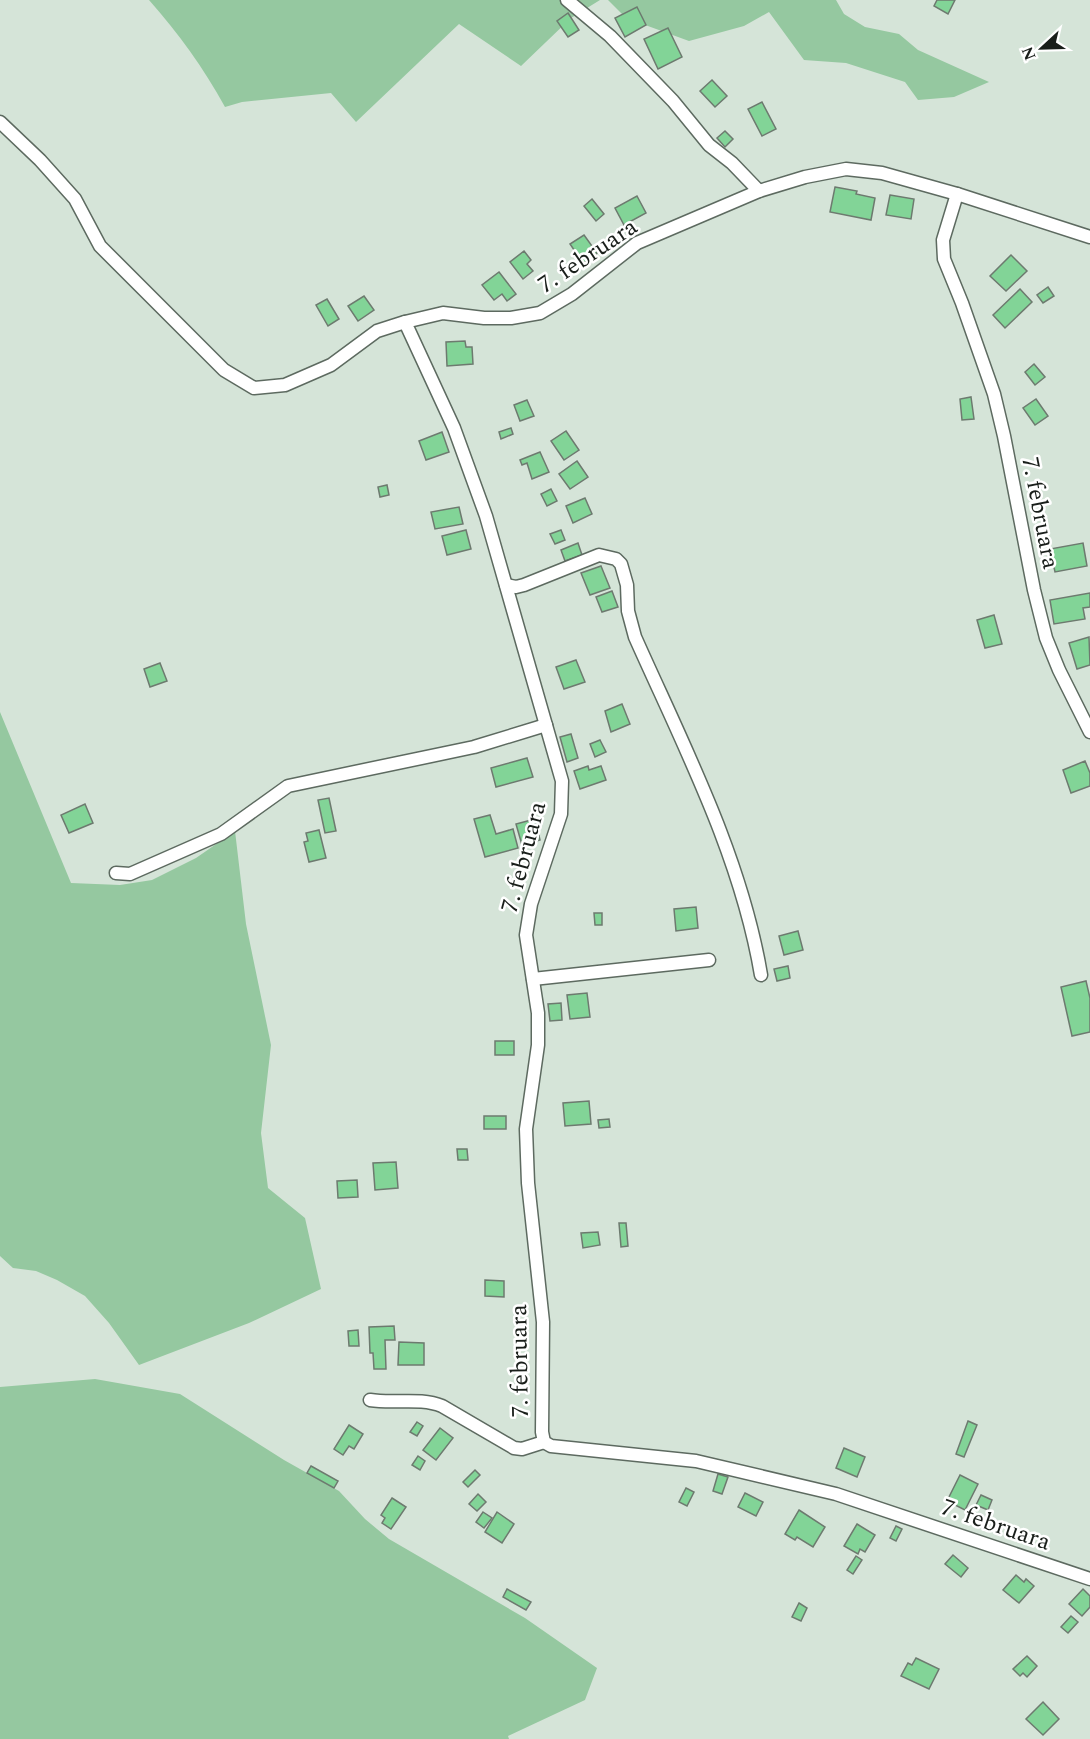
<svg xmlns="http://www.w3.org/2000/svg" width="1090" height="1739" font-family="Spectral,serif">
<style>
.green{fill:#95c8a0}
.building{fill:#82d497;stroke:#6d7a6f;stroke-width:1.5}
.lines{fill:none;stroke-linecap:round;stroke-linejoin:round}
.street-casing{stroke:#5d6a60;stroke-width:15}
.street{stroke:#fff;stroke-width:12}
.labels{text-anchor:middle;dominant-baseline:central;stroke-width:5;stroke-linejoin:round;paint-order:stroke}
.street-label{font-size:24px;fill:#191e1a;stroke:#fff}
</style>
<rect width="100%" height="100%" fill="#d5e4d8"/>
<g class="green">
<path d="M149,0H600L571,18L521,66L459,24L356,122L331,93L242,102L225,107C203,67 179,34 149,0Z"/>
<polygon points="608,0 836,0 844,14 865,27 899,34 918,50 989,82 954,97 918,100 905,82 846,63 804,60 769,12 744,26 689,41 626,18"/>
<polygon points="0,712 71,883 120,885 152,880 196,858 235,831 246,924 271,1045 261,1133 268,1188 305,1218 321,1289 249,1323 139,1365 109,1323 85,1296 57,1280 36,1271 13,1268 0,1256"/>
<polygon points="95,1379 180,1394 284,1460 339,1491 365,1519 389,1539 525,1618 597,1668 585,1700 508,1736 509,1739 0,1739 0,1387"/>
</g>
<g class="building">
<polygon points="937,0 955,0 948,14 934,6"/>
<polygon points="637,7 646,25 625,37 615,18"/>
<polygon points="568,13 579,30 568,37 557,21"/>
<polygon points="668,28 682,57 658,69 644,39"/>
<polygon points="712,80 727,96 715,107 700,91"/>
<polygon points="762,102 776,129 762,136 748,109"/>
<polygon points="725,131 733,139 725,147 717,138"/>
<polygon points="835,187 857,191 856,194 875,198 871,220 830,212"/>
<polygon points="890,195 914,199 911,219 886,215"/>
<polygon points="637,196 646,213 624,225 615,208"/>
<polygon points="592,199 604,214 596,221 584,206"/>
<polygon points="584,235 597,253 583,263 570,244"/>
<polygon points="524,251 531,260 527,264 533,271 523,279 510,262"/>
<polygon points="1011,255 1027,271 1006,291 990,276"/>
<polygon points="499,272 516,294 507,301 502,294 494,300 482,285"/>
<polygon points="1048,287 1054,296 1043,303 1037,295"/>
<polygon points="1020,289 1032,302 1005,328 993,315"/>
<polygon points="364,296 374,310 358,321 348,306"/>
<polygon points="327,299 339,319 328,326 316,305"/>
<polygon points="465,341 466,347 472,347 473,364 447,366 446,342"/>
<polygon points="1034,364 1045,377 1035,385 1025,372"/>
<polygon points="971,397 974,419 962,420 960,399"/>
<polygon points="1036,399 1048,416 1035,425 1023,408"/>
<polygon points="527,400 534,416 520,421 514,405"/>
<polygon points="511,428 513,434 501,439 499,432"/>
<polygon points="566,431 579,450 564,460 551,441"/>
<polygon points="442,432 449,452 426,460 419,441"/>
<polygon points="540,452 549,472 532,479 527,463 522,465 520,460"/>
<polygon points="577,461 588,477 570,489 559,474"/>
<polygon points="387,485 389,495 380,497 378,487"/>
<polygon points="551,489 557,501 547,506 541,494"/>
<polygon points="585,498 592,514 573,523 566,506"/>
<polygon points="459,507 463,524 435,529 431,512"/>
<polygon points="466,530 471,549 447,555 442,536"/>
<polygon points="561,530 565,540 555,544 550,534"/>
<polygon points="578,543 582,555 565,561 561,550"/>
<polygon points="1083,543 1087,566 1055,572 1050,549"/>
<polygon points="601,566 610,588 590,595 581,573"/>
<polygon points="612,591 618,607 602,612 596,597"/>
<polygon points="1090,593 1090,607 1083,608 1085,619 1054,624 1050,600"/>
<polygon points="994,615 1002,644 985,648 977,620"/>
<polygon points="1089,637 1090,665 1077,669 1069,643"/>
<polygon points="576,660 585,682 564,689 556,667"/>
<polygon points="160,663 167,681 150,687 144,669"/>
<polygon points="622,704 630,724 611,732 605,711"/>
<polygon points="571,734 578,758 567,762 560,737"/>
<polygon points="600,740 606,752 595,757 590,744"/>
<polygon points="527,758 533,777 496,787 491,768"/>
<polygon points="1085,761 1090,773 1090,786 1071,793 1063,770"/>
<polygon points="588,766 589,770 601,766 606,780 580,789 574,771"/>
<polygon points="329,798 336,831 325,833 318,800"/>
<polygon points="85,804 93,823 69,833 61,815"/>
<polygon points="490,815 496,834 513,829 518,848 485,857 474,819"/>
<polygon points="535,819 540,840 522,845 516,824"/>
<polygon points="319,830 326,858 309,862 304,842 308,841 306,833"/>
<polygon points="696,907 698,928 676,931 674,909"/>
<polygon points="594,913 602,913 602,925 595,925"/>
<polygon points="798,931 803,950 784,955 779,936"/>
<polygon points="788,966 790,978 777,981 774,969"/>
<polygon points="1086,981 1090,998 1090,1032 1072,1036 1061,987"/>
<polygon points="587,993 590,1017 570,1019 567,995"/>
<polygon points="561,1003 562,1020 550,1021 548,1004"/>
<rect x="495" y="1041" width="19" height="14"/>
<polygon points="589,1101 591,1124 565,1126 563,1103"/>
<rect x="484" y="1116" width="22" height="13"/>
<polygon points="609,1119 610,1127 599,1128 598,1120"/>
<polygon points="457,1149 467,1149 468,1160 458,1160"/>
<polygon points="396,1162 398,1188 375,1190 373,1163"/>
<polygon points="357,1180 358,1197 338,1198 337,1181"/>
<polygon points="619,1223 626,1223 628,1246 621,1247"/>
<polygon points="598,1232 600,1245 583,1248 581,1233"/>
<polygon points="485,1280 504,1281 504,1297 485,1296"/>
<polygon points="394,1326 395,1340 385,1340 386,1369 374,1369 373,1353 370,1353 369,1327"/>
<polygon points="358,1330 359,1346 349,1346 348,1331"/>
<polygon points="399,1342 424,1343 424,1365 398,1365"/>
<polygon points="968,1421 977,1425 964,1457 956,1454"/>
<polygon points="417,1422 423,1426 417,1436 410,1432"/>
<polygon points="349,1425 363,1434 354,1449 349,1446 343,1455 334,1449"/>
<polygon points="440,1428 453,1438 436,1460 423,1450"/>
<polygon points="844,1448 865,1457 857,1477 836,1468"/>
<polygon points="418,1456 425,1461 420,1470 412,1465"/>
<polygon points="311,1466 338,1481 334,1488 307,1473"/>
<polygon points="475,1470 480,1475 468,1487 463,1482"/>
<polygon points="718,1474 728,1477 722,1494 713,1491"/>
<polygon points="960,1475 978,1484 965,1510 947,1501"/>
<polygon points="686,1488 694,1492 687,1506 679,1502"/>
<polygon points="745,1493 763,1502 756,1516 738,1507"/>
<polygon points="478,1494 486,1502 477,1511 469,1504"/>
<polygon points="981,1495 992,1500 988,1510 976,1505"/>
<polygon points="392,1498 406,1507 391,1529 382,1523 385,1518 381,1515"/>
<polygon points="799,1510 825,1527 813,1547 797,1537 795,1540 785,1534"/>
<polygon points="483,1512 492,1518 484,1528 476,1522"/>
<polygon points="497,1512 514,1524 502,1543 485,1532"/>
<polygon points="857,1524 875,1535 865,1552 860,1549 858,1554 844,1546"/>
<polygon points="896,1526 902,1529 896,1541 890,1538"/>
<polygon points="953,1555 968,1568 961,1577 945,1564"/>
<polygon points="856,1556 862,1560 853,1574 847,1570"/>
<polygon points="1016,1575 1024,1582 1026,1579 1034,1586 1019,1603 1003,1590"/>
<polygon points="507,1589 531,1602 526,1610 503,1597"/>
<polygon points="1083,1589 1090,1596 1090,1607 1082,1616 1069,1604"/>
<polygon points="799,1603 807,1608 801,1621 792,1617"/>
<polygon points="1071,1616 1078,1622 1068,1633 1061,1627"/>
<polygon points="1027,1656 1037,1666 1027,1677 1023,1673 1020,1676 1013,1669"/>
<polygon points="916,1658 939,1669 929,1689 901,1676 908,1663 912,1665"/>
<polygon points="1043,1702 1059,1719 1043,1735 1026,1719"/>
</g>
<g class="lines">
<g class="street-casing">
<g id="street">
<polyline points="567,0 610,36 673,101 709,145 732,163 759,191"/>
<polyline points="0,122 40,160 75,199 100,246 224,370 254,388 285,385 331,365 377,331 405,322"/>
<polyline points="957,194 943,240 944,259 962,303 994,394 1004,436 1034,590 1046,638 1059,670 1090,732"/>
<polyline points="1090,237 957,194 882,173 846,169 805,177 759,191 637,243 572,294 540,313 511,318 484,318 443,313 405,322 454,428 486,516 562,781 561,814 531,904 526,935 538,1013 538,1045 526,1129 528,1183 543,1322 542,1432 544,1442 551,1446 696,1461 836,1494 1090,1579"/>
<path d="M506,585L516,587L524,585L599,555L616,559L621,564L627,585L628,611L635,637C684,747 741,856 761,975"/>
<polyline points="116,873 130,874 221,834 288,786 474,747 546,725"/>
<polyline points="533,979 709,960"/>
<path d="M370,1400C394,1404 420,1397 442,1406L514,1448L522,1449L544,1442"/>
</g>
</g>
<use href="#street" class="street"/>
</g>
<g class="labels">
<g class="street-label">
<text transform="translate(588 256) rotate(-34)">7. februara</text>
<text transform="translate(1040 513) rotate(79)">7. februara</text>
<text transform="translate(524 857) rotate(-75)">7. februara</text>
<text transform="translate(520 1361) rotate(-91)">7. februara</text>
<text transform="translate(996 1525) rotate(19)">7. februara</text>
</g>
</g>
<g transform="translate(1042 48) rotate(248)" stroke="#ffffff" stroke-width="4.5" paint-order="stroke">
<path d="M0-4.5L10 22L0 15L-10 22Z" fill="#191e1a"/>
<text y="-9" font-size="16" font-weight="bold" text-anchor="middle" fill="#191e1a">N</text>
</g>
</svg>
